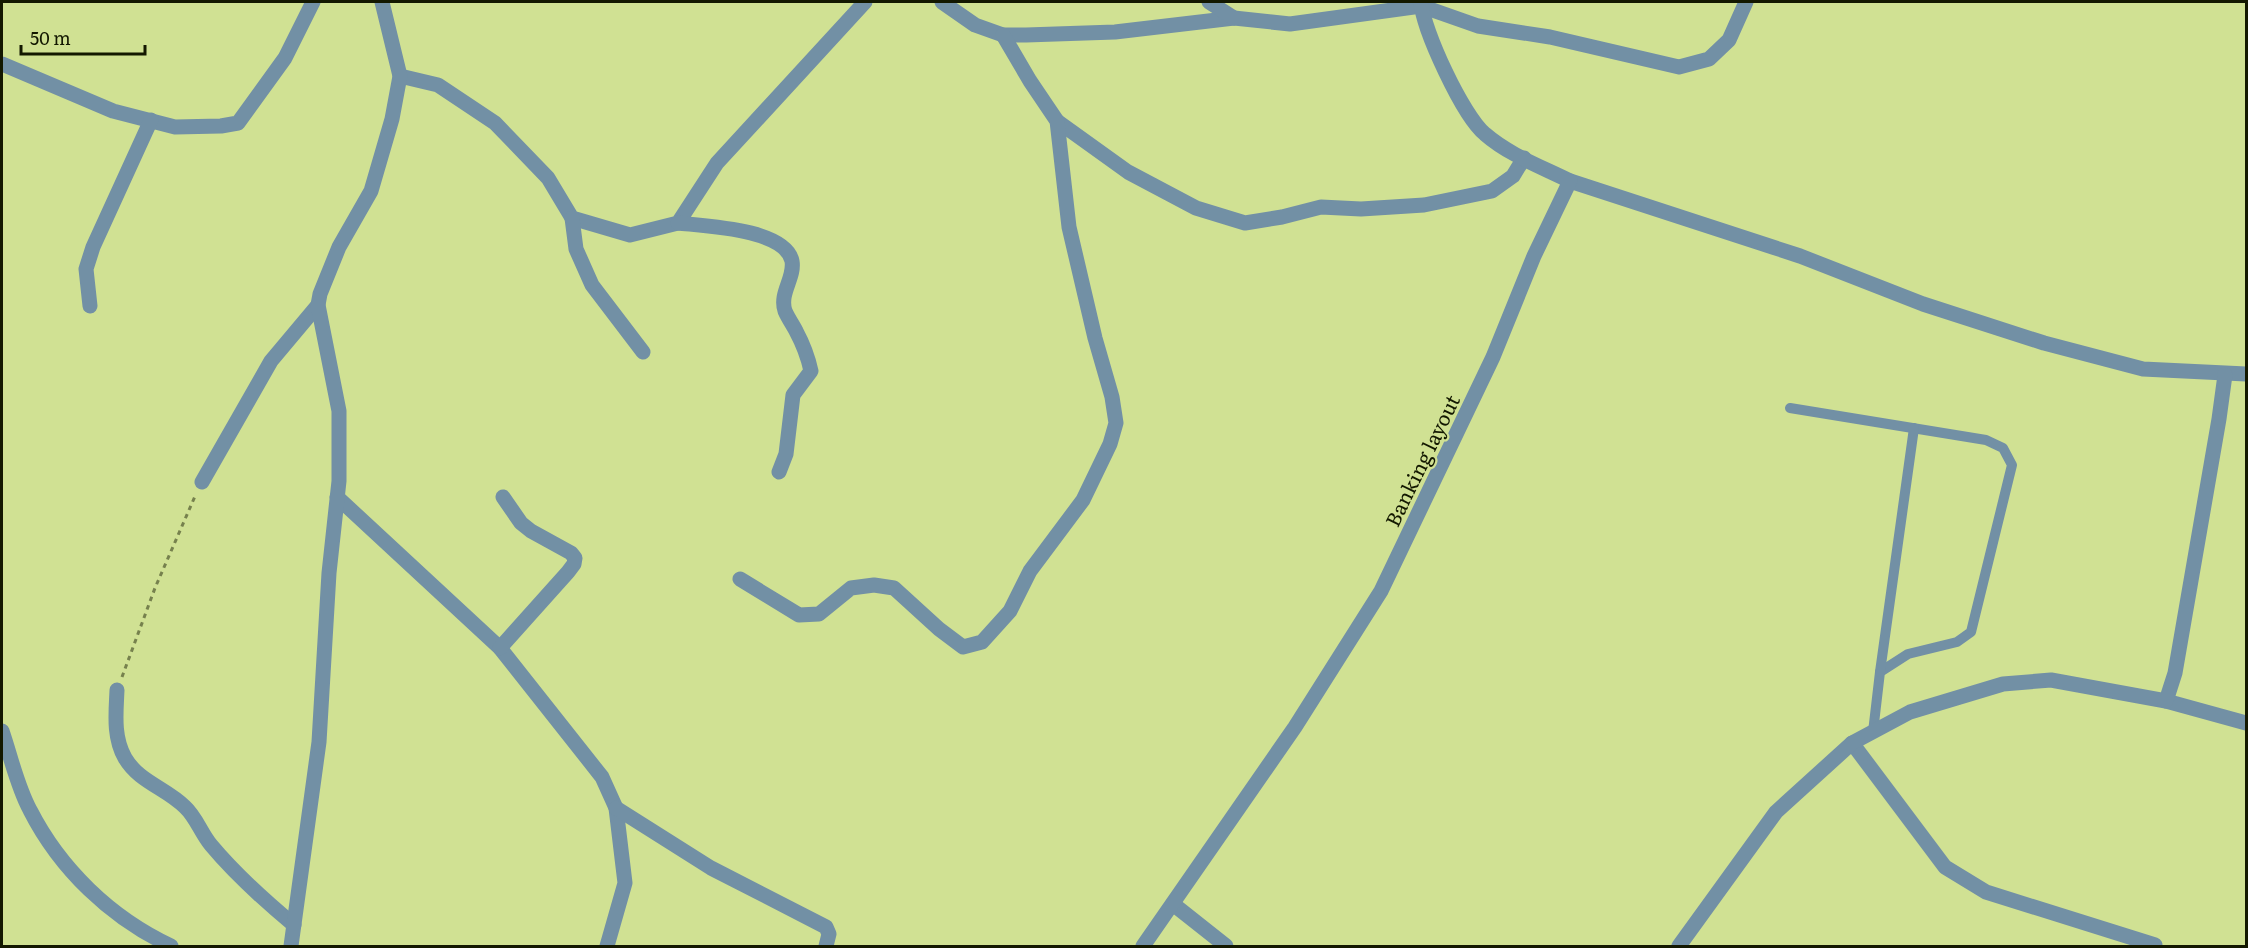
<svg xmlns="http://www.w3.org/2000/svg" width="2248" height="948" font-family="Literata,serif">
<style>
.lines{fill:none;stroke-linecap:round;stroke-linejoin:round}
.path{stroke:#76814d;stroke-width:3;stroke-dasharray:4.5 4.5;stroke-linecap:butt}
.lane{stroke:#7290a5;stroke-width:10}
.street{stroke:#7290a5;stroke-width:15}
.labels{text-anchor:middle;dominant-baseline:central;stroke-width:4.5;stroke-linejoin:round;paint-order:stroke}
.street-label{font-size:20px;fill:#131800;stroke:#d0e193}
</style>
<rect width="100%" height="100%" fill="#d0e193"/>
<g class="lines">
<polyline class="path" points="122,677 155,588 196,494"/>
<g class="lane">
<polyline points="1790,408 1986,440 2003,448 2012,465 1971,632 1957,642 1908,654 1880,672 1873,732"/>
<polyline points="1880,672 1914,428"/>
</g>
<g class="street">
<polyline points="942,2 975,25 1003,35 1026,35 1115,32 1234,18 1290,24 1421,6 1478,26 1550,37 1679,67 1709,59 1729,40 1746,2"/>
<polyline points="1209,2 1234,18"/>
<polyline points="2,64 113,111 175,127 221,126 238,123 285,58 313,2"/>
<polyline points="400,76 438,85 495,123 548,178 572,218 630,235 678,223 717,163 865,2"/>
<polyline points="1057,121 1128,172 1196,208 1245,223 1282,217 1321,207 1361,209 1424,205 1492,191 1513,176 1524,158"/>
<polyline points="1570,181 1800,256 1923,304 2044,343 2143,369 2246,374"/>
<polyline points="572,218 576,249 592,285 643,352"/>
<path d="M678,223C705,226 785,229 792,261C795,278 779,293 785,311C788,318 793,325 796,331C803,344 808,357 811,371L793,395L786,454L779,472"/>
<polyline points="90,306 86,269 93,247 151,120"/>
<polyline points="202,482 271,361 318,305"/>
<polyline points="337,497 500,648 602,777 616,808 625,883 607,946"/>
<polyline points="740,579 799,615 819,614 851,588 874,585 894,588 939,629 963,647 982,642 1010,611 1030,571 1083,500 1110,444 1116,423 1112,397 1095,338 1069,227 1057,121 1030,81 1003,35"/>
<polyline points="500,648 568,572 574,564 575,558 571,553 531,531 521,523 503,497"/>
<path d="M117,690C116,713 113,737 125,758C139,782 166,788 185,807C196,817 201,833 211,845C236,875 264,900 294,925"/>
<polyline points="2166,701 2246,723"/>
<path d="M2,731C11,757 17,786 30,810C60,869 111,918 171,946"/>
<polyline points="1852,743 1945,867 1986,892 2155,945 2154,946"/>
<polyline points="616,808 711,868 826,927 829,934 826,946"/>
<polyline points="1173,904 1226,946"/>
<polyline points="291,946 319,742 329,573 339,481 339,411 318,305 320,294 339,247 371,191 392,119 400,76 382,2"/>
<path d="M1143,946L1295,727L1381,591L1493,357L1534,256L1570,181C1542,167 1509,155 1485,134C1463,116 1423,30 1421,2"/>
<polyline points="1679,946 1776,812 1852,743 1910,712 2003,684 2051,680 2166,701 2175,673 2219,419 2225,375"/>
</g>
</g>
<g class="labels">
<g class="street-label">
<text transform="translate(1421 460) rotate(-64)">Banking layout</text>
</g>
</g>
<rect width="2248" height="948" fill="none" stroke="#131800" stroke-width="6"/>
<path d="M21 45v9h124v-9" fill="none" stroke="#131800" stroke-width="3"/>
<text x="30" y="45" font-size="18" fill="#131800" stroke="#d0e193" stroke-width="4.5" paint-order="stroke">50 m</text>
</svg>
